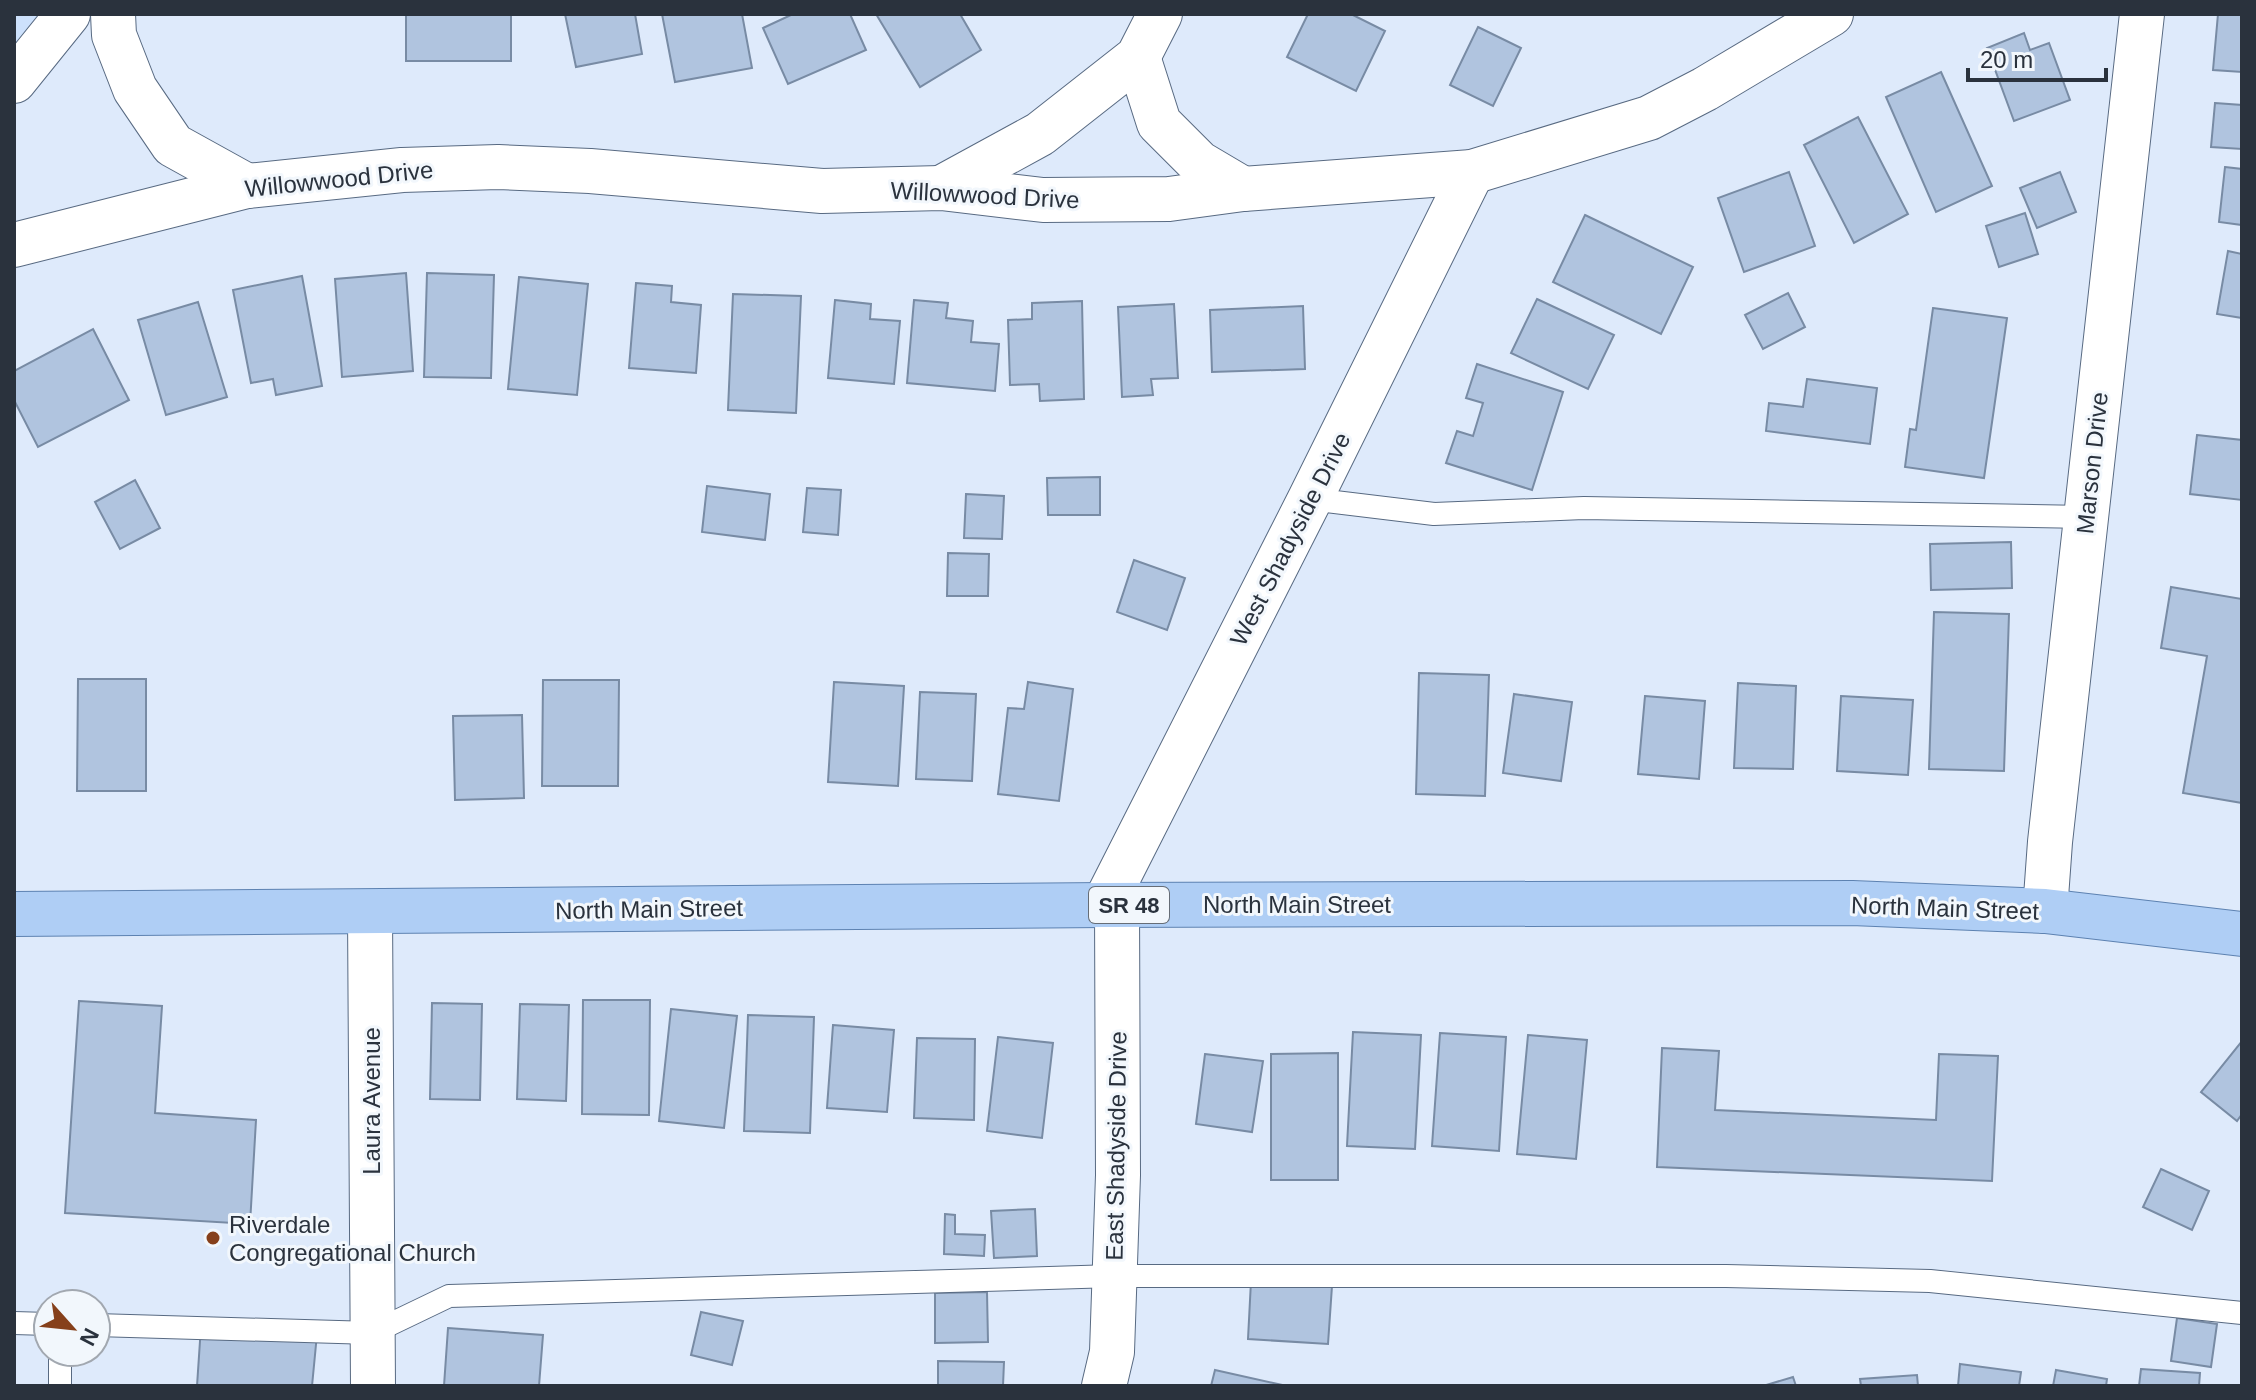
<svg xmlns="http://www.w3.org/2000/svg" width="2256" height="1400" font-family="Helvetica,sans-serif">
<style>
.built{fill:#cde1fc}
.building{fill:#b0c4df;stroke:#788ba4;stroke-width:2}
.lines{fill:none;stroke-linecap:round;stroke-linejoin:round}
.service-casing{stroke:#586a82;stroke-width:24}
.minor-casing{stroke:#586a82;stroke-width:46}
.primary-casing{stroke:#5d82b1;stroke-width:46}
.service{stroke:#fff;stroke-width:22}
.minor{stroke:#fff;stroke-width:44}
.primary{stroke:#afcef5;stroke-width:44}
.poi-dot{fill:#86401b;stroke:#f2f7fc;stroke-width:3}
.labels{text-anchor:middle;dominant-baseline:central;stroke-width:6;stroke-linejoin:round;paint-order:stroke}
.shield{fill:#f2f7fc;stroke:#666d76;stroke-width:2}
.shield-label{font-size:22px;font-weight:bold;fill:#2a323d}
.street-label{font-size:24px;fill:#2a323d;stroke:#f2f7fc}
.poi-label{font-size:24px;fill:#2a323d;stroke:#f2f7fc;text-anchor:start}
</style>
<rect width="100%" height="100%" fill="#deeafb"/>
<polygon class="built" points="14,14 68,14 14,81"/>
<g class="building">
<rect x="406" y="14" width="105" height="47"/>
<polygon points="565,14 635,14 642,54 576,67"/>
<polygon points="662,14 742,14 752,68 675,82"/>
<polygon points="793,14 850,14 866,50 788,84 763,28"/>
<polygon points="876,14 960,14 981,50 920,87"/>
<polygon points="1308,14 1351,14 1385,31 1356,91 1287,57"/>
<polygon points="2218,14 2242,14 2242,72 2213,70"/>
<polygon points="1478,27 1521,48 1493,106 1450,85"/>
<polygon points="2024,33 2030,50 2049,43 2070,100 2014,121 1987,48"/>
<polygon points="1941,72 1992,186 1936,212 1886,97"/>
<polygon points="2215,103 2242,105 2242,149 2211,147"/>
<polygon points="1858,117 1908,214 1854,243 1804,145"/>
<polygon points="2225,167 2242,169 2242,225 2219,222"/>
<polygon points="1789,172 1815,246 1744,272 1718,198"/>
<polygon points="2060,172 2076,212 2037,228 2020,188"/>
<polygon points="2025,213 2038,254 1999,267 1986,226"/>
<polygon points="1585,215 1693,267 1661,334 1553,282"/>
<polygon points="2228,251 2242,254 2242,318 2217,314"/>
<polygon points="406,273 413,371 342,377 335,279"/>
<polygon points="427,273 494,275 491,378 424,377"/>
<polygon points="302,276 322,386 276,395 273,379 251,383 233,290"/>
<polygon points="519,277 588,284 577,395 508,389"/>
<polygon points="636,283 672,286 671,302 701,305 696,373 629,368"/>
<polygon points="1788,293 1805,327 1763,349 1745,315"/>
<polygon points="733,294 801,296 796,413 728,410"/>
<polygon points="1537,299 1614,335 1588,389 1511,353"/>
<polygon points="835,300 871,304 870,319 900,321 894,384 828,378"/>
<polygon points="914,300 948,303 946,318 973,321 971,342 999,344 995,391 907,383"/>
<polygon points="1082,301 1084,399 1040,401 1039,384 1010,385 1008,320 1032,319 1032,303"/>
<polygon points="198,302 227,397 166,415 138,320"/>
<polygon points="1174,304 1178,378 1151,379 1153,395 1122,397 1118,307"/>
<polygon points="1303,306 1305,369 1212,372 1210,310"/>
<polygon points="1933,308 2007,318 1984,478 1905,467 1910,429 1916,430"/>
<polygon points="93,329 129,400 38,447 14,400 14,371"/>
<polygon points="1477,364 1563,392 1532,490 1446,463 1457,431 1473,436 1483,403 1466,398"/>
<polygon points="1807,379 1877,388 1870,444 1766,431 1769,403 1803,407"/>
<polygon points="2197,435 2242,440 2242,500 2190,494"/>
<polygon points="1100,477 1100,515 1048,515 1047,478"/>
<polygon points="135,480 160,528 120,549 95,502"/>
<polygon points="707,486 770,494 765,540 702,532"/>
<polygon points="807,488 841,490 838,535 803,532"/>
<polygon points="966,494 1004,496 1002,539 964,538"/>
<polygon points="2011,542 2012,588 1931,590 1930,544"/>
<polygon points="948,553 989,554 988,596 947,596"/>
<polygon points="1134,560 1185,578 1167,630 1117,612"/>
<polygon points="2171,587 2242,599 2242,803 2183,793 2207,656 2161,648"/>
<polygon points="1934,612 2009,614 2004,771 1929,769"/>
<polygon points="1419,673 1489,675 1485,796 1416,794"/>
<polygon points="78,679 146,679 146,791 77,791"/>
<polygon points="543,680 619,680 618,786 542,786"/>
<polygon points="834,682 904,686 898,786 828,782"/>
<polygon points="1028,682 1073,689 1059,801 998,794 1008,708 1024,709"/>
<polygon points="1738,683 1796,686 1793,769 1734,768"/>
<polygon points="920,692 976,694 972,781 916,779"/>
<polygon points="1514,694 1572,702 1561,781 1503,773"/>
<polygon points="1645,696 1705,701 1699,779 1638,774"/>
<polygon points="1841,696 1913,700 1908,775 1837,771"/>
<polygon points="522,715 524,798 455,800 453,716"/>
<polygon points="583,1000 650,1000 649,1115 582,1114"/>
<polygon points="79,1001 162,1006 155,1113 256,1120 250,1224 65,1213"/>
<polygon points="432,1003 482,1004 480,1100 430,1099"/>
<polygon points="520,1004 569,1005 566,1101 517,1099"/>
<polygon points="671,1009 737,1016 724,1128 659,1121"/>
<polygon points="748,1015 814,1017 810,1133 744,1131"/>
<polygon points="833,1025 894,1030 887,1112 827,1108"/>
<polygon points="1353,1032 1421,1035 1415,1149 1347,1146"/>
<polygon points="1440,1033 1506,1037 1499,1151 1432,1146"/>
<polygon points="1528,1035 1587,1040 1576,1159 1517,1154"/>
<polygon points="998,1037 1053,1043 1042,1138 987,1131"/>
<polygon points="917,1038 975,1039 974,1120 914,1118"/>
<polygon points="2242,1041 2242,1114 2237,1121 2201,1092"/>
<polygon points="1662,1048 1719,1051 1715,1110 1936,1120 1939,1054 1998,1056 1992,1181 1657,1167"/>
<polygon points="1338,1053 1338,1180 1271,1180 1271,1054"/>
<polygon points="1205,1054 1263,1061 1252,1132 1196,1124"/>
<polygon points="2161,1169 2209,1191 2192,1230 2143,1207"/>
<polygon points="1035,1209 1037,1256 994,1258 991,1211"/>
<polygon points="945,1214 955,1215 955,1234 985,1235 984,1256 944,1254"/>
<polygon points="1251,1281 1332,1286 1328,1344 1248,1339"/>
<polygon points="987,1292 988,1342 935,1343 935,1293"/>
<polygon points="701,1312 743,1321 732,1365 691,1355"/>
<polygon points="2177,1318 2217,1324 2211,1367 2171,1361"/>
<polygon points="201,1326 317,1334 312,1386 197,1386"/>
<polygon points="448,1328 543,1335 539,1386 444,1386"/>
<polygon points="938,1361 1004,1362 1003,1386 938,1386"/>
<polygon points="1960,1364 2021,1372 2019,1386 1958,1386"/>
<polygon points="2141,1369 2200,1373 2199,1386 2139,1386"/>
<polygon points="1215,1370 1287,1386 1211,1386"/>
<polygon points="2056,1370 2107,1379 2106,1386 2053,1386"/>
<polygon points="1917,1375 1918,1386 1861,1386 1860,1379"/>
<polygon points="1793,1377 1796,1386 1763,1386"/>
</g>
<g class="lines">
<g class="service-casing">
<g id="service">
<polyline points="1310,499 1434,514 1584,508 2086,517"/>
<polyline points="14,1323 48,1324"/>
<polyline points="96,1325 372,1333 449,1296 1114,1276 1726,1276 1930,1281 2242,1313"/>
<polyline points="60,1352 60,1386"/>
</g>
</g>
<g class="minor-casing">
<g id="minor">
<polyline points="113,14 114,35 135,89 173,145 247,186"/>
<polyline points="1138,57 1159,123 1199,163 1243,189"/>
<polyline points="14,81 68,14"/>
<polyline points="941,188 1040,134 1138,57 1160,14"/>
<polyline points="14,245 247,186 402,170 498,167 590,171 822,191 941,188 1043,200 1169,199 1243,189 1472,172 1649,118 1705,89 1831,14"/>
<polyline points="1104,905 1310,499 1472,172"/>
<polyline points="2045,911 2050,842 2142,14"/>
<polyline points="370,912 373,1386"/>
<polyline points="1104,1386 1112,1352 1118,1175 1117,905"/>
</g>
</g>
<g class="primary-casing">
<polyline id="primary" points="14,914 1104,905 1852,903 2045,911 2242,934"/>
</g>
<use href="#service" class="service"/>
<use href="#minor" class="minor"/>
<use href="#primary" class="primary"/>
</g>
<circle class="poi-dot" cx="213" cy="1238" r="8"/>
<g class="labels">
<rect class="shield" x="1089" y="887" width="80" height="36" rx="6"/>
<g class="shield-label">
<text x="1129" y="905">SR 48</text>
</g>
<g class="street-label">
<text transform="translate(339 179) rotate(-6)">Willowwood Drive</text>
<text transform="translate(985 195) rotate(3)">Willowwood Drive</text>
<text transform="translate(2092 463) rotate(-84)">Marson Drive</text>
<text transform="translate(1290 539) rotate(-63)">West Shadyside Drive</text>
<text x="1297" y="904">North Main Street</text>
<text transform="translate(1945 908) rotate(2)">North Main Street</text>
<text transform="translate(649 909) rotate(-1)">North Main Street</text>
<text transform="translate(371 1101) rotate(-90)">Laura Avenue</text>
<text transform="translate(1116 1146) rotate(-89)">East Shadyside Drive</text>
</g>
<g class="poi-label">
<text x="229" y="1224">Riverdale<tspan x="229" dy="28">Congregational Church</tspan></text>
</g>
</g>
<rect width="2256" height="1400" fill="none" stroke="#2a323d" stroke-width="32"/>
<g transform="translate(72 1328) rotate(117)"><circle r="38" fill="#f2f7fc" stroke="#a2a8b0" stroke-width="2"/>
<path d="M0-6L14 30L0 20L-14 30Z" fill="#86401b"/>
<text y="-12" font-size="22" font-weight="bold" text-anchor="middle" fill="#2a323d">N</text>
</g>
<path d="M1968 68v12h138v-12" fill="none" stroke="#2a323d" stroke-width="4"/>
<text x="1980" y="68" font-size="24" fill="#2a323d" stroke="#f2f7fc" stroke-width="6" paint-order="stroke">20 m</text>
</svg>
